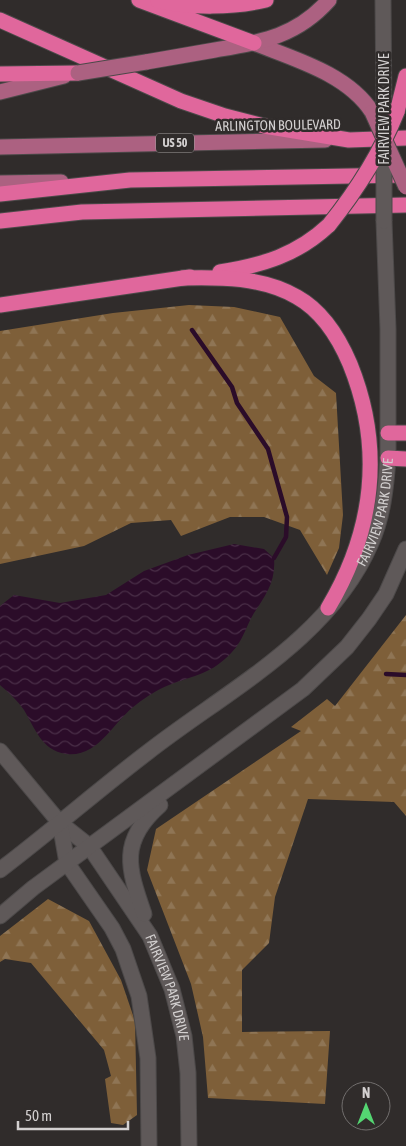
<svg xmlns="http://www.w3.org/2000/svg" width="406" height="1146" font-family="'Asap Condensed',sans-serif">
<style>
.forest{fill:url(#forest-firs)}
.water{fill:url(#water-waves)}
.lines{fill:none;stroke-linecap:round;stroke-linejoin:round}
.stream{stroke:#2b0c29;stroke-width:4.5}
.street-casing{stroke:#4c4949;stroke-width:17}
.secondary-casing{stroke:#4c4949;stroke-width:17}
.primary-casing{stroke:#4c4949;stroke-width:17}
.highway-casing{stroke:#4c4949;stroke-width:17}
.street{stroke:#5f5959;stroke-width:15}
.secondary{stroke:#5f5959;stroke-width:15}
.primary{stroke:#ac6181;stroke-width:15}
.highway{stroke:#e0679c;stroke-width:15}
.secondary-bridge-casing{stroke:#4c4949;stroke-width:17;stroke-linecap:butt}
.primary-bridge-casing{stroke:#4c4949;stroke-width:17;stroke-linecap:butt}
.highway-bridge-casing{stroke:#4c4949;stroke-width:17;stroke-linecap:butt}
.secondary-bridge{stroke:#5f5959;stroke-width:15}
.primary-bridge{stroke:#ac6181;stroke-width:15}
.highway-bridge{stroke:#e0679c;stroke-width:15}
.labels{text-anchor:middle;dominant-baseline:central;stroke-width:5;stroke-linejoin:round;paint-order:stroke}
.shield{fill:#302c2b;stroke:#a29f9e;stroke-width:1}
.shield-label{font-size:12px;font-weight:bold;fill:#d3d0d0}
.street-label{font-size:14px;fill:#d3d0d0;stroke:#302c2b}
</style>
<defs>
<pattern id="forest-firs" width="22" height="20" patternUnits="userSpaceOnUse" patternTransform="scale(1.25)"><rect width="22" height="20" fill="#7e5f39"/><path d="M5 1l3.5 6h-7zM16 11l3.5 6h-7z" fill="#8f7555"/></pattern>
<pattern id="water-waves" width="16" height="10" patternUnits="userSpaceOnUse" patternTransform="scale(1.25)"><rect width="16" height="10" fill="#2b0c29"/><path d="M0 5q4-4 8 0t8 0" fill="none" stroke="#492e47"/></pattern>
</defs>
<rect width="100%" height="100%" fill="#302c2b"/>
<g class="forest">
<polygon points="189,305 234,307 280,317 314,376 336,393 343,515 339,548 327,575 300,530 264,517 230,517 181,536 171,520 131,523 84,546 0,564 0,331 113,313"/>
<polygon points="406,615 406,816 394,802 308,799 275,897 269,943 242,970 242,1032 330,1031 325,1104 208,1098 203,1037 191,984 147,870 156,829 301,731 291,727 327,699 335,706"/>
<polygon points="48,899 89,921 121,980 135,1021 137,1115 123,1125 111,1123 105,1079 111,1076 104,1050 31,963 5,959 0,962 0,936"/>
</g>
<path class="water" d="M234,544L264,549L274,558C276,581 266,595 254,613C246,626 243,641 232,652C212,674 195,675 169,685C158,689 146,697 137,704C113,721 99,758 66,754C41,750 35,728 24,710C18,701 8,692 0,685V606L14,595L60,603L106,595L144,571L188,555Z"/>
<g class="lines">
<g class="stream">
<polyline points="192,330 232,387 237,403 268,449 287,517 286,537 274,558"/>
<polyline points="386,674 406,675"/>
</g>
<g class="street-casing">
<g id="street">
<path id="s1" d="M0,751L60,823L89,846L150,936L172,989L184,1036L188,1073L189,1146"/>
<polyline points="60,823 67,863 112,928 123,949 139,996 148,1058 149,1146"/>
<path id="s2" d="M0,870C50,832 98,790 148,752C226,691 330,639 371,543C383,516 386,487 388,458"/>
<path d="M144,914C128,868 119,841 160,805"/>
<polyline points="0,916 33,888 303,689 347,647 369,619 386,594 406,549"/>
</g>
</g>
<g class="secondary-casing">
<g id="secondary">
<polyline points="383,0 384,113"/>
<polyline points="384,221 388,329 388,458"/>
</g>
</g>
<g class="primary-casing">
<g id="primary">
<path d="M254,43C294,59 348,74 372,112"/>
<path d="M146,62C169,58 192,54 215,50C261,42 296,37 329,0"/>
<polyline points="0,92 64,76"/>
<polyline points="0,147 325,140"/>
<polyline points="0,183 61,182"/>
</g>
</g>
<g class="highway-casing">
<g id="highway">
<polyline points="139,0 254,43"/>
<path d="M158,1C192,8 232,8 266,0"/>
<polyline points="0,20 181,101 225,116 264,126 349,140 406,138"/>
<polyline points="0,74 78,73"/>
<polyline points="397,112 406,76"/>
<polyline points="0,194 130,180 406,175"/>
<polyline points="0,221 82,212 406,205"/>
<path d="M220,272C263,265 297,255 329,225"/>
<path d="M182,278C220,277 263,277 297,297C322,311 339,338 350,364C384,448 374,531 328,608"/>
<polyline points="0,305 190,277"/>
<polyline points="388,433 406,433"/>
<polyline points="388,458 406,459"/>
</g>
</g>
<use href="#street" class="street"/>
<use href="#secondary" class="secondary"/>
<use href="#primary" class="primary"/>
<use href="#highway" class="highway"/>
<g class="secondary-bridge-casing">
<polyline id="secondary-bridge" points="384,221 384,113"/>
</g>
<g class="primary-bridge-casing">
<g id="primary-bridge">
<polyline points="78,73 146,62"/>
<polyline points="372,112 406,187"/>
</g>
</g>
<g class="highway-bridge-casing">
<path id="highway-bridge" d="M329,225C357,190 380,154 397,112"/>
</g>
<use href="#secondary-bridge" class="secondary-bridge"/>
<use href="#primary-bridge" class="primary-bridge"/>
<use href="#highway-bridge" class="highway-bridge"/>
</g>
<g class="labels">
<rect class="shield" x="156" y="133.5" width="38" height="19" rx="4"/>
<g class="shield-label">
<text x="175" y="143">US 50</text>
</g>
<g class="street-label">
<text transform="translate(384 109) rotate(-90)">FAIRVIEW PARK DRIVE</text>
<text transform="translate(278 125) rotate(-1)">ARLINGTON BOULEVARD</text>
<text stroke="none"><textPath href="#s2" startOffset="530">FAIRVIEW PARK DRIVE</textPath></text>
<text stroke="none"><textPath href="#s1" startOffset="294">FAIRVIEW PARK DRIVE</textPath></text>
</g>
</g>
<g transform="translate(366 1106)"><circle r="24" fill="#302c2b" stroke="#716e6d"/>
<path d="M0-4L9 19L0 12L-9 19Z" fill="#54d672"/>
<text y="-8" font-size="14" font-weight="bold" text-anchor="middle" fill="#d3d0d0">N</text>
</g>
<path d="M18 1121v8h110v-8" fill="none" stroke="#d3d0d0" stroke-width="2.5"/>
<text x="25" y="1121" font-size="15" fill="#d3d0d0" stroke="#302c2b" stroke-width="4" paint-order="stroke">50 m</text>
</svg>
